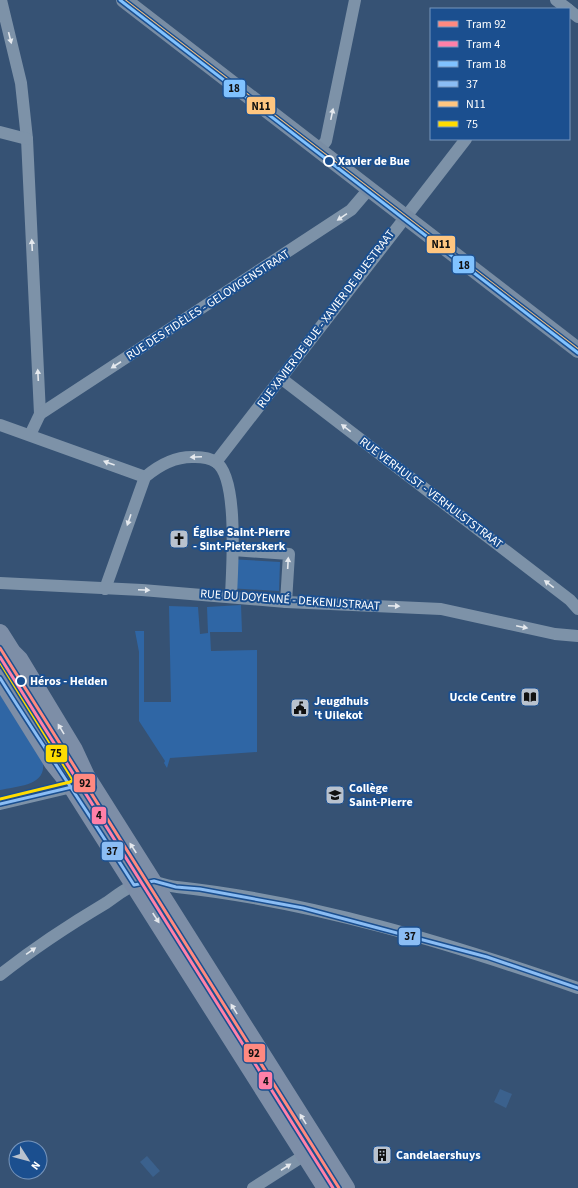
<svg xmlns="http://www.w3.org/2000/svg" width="578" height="1188" font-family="'Source Sans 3',sans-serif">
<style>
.green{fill:#2f66a5}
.water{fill:#3b618d}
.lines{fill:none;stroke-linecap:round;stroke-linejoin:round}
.street{stroke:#7d92a8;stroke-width:12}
.secondary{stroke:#798da4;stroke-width:16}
.primary{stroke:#7d8ea7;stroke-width:18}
.tram{stroke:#7e92a7;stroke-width:1}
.bus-1-casing{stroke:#1b4f8f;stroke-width:6}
.bus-2-casing{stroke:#1b4f8f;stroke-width:6}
.bus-3-casing{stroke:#1b4f8f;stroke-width:6}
.bus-1{stroke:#8bbdf4;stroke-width:3}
.bus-2{stroke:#ffc680;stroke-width:3}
.bus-3{stroke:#ffdc01;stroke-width:3}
.tram-1-casing{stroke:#1b4f8f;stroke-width:6}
.tram-2-casing{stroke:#1b4f8f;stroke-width:6}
.tram-3-casing{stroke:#1b4f8f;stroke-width:6}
.tram-1{stroke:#ff8980;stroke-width:3}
.tram-2{stroke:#ff80a8;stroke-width:3}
.tram-3{stroke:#80c2ff;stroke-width:3}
.oneway{fill:#e5e9ee}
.oneway2{fill:#e5e8ed}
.stop-dot{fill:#1b4f8f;stroke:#fff;stroke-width:2}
.labels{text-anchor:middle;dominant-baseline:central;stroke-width:4;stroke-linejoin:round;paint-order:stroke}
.stop-label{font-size:12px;font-weight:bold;fill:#fff;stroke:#1b4f8f;text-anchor:start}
.street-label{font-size:12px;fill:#fff;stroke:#1b4f8f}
.poi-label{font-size:12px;font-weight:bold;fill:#fff;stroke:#1b4f8f;text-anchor:start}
.line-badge{stroke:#1b4f8f;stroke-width:1.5}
.pale-badge-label{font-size:11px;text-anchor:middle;font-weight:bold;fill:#111}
</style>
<rect width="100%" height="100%" fill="#365274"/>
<g class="green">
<polygon points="228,559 280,562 279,591 227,588"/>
<polygon points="241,605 242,632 210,632 211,651 257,650 257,752 170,758 167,768 164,763 165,761 139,721 139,652 135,631 144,631 144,702 171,702 169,606 198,607 200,634 208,633 207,607"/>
<path d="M0,694L43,763C46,786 17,786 0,790Z"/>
</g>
<g class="water">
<polygon points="500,1089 512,1094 506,1108 494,1102"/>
<polygon points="147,1156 160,1171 153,1177 140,1162"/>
</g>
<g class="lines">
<g class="street">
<polyline points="1,0 21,83 27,139 40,414 30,435"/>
<polyline points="556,0 568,9"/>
<polyline points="569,10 578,17"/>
<polyline points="0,132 27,139"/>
<polyline points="319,150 326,141 355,0"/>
<polyline points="282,379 570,600 578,609"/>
<polyline points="40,414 351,210 369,189"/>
<polyline points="0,425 145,477"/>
<polyline points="216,462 466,139"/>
<polyline points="233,550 289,554 286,602"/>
<polyline points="0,583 142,590 286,602 441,609 555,634 578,636"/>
<path d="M105,589L145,477C159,465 176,456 195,457C202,457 210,458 216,462C239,478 232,569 231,596"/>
<polyline points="0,804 72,787 76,784"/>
<path d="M0,975C34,948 69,925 106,903C116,896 128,886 141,883C154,879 164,886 177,887C314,902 448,943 578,988"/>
<polyline points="253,1188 311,1151"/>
</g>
<g class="secondary">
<polyline points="124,0 578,350"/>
<polyline points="0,660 12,652"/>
</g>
<g class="primary">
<polyline points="0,633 12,652 19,659 74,750 86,776 346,1188"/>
<polyline points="0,678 53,763 72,787 326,1188"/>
</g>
<polyline class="tram" points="219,997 240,1040"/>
<g class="bus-1-casing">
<g id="bus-1">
<path d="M0,678C44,748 90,815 134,885L154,881L176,887L200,889L303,908L487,957L578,988"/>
<polyline points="0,804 72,787 86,776 94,787"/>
</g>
</g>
<g class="bus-2-casing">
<polyline id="bus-2" points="124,0 578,350"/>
</g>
<g class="bus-3-casing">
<polyline id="bus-3" points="0,662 73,780 70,782 0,799"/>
</g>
<use href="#bus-1" class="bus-1"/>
<use href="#bus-2" class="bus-2"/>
<use href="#bus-3" class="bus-3"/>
<g class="tram-1-casing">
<polyline id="tram-1" points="0,648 339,1188"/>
</g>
<g class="tram-2-casing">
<polyline id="tram-2" points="0,657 333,1188"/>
</g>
<g class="tram-3-casing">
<polyline id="tram-3" points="120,0 578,353"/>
</g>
<use href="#tram-1" class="tram-1"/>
<use href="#tram-2" class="tram-2"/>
<use href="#tram-3" class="tram-3"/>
</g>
<defs><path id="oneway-solid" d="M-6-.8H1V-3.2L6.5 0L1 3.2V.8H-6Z"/></defs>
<g class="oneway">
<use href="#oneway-solid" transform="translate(10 38) rotate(76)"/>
<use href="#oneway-solid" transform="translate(332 114) rotate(-78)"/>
<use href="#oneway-solid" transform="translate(342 217) rotate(146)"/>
<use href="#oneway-solid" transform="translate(32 245) rotate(-93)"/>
<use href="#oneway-solid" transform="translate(116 365) rotate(147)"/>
<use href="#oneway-solid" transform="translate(38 375) rotate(-93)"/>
<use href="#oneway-solid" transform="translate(346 428) rotate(-143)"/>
<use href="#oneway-solid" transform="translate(196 457) rotate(178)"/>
<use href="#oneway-solid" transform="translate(109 463) rotate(-160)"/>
<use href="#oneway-solid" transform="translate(129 520) rotate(109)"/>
<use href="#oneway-solid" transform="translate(288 563) rotate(-87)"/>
<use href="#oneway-solid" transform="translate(549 584) rotate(-143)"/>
<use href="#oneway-solid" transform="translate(144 590) rotate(3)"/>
<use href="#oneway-solid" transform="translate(394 606) rotate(3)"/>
<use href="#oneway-solid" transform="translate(522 627) rotate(12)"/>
<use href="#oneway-solid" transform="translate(31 951) rotate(-35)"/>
<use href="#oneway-solid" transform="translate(286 1167) rotate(-33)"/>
</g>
<g class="oneway2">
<use href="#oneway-solid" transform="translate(61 729) rotate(-121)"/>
<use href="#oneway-solid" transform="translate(133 848) rotate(-123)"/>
<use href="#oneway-solid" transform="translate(156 918) rotate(57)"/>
<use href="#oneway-solid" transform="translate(234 1009) rotate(-122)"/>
<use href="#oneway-solid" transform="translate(303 1119) rotate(-122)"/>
</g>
<defs>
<g id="church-square" transform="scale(1)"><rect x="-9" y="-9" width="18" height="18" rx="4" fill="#b9c2ce" stroke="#1b4f8f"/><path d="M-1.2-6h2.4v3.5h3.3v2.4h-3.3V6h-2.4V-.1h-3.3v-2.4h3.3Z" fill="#111"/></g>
<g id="library-square" transform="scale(1)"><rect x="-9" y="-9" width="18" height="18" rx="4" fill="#b9c2ce" stroke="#1b4f8f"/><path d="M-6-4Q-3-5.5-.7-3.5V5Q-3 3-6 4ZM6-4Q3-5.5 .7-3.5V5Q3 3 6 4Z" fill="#111"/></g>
<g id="civic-square" transform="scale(1)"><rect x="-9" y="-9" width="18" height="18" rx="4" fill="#b9c2ce" stroke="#1b4f8f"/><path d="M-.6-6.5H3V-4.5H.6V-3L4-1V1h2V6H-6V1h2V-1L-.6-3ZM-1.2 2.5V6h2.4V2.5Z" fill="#111"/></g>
<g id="school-square" transform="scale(1)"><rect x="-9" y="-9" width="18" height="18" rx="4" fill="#b9c2ce" stroke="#1b4f8f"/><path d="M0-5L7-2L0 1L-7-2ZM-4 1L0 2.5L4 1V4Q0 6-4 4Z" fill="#111"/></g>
<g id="building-square" transform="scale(1)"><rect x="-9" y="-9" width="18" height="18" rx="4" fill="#b9c2ce" stroke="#1b4f8f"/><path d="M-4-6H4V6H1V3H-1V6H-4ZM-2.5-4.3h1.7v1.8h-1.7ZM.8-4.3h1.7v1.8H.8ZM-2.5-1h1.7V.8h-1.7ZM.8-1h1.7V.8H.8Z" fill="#111"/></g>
</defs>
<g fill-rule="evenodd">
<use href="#church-square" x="179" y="539"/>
<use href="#library-square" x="530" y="697"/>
<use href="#civic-square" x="300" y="708"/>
<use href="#school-square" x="335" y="795"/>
<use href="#building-square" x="382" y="1155"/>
</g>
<g class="stop-dot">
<circle cx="329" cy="161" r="5"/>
<circle cx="21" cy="681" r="5"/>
</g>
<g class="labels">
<g class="stop-label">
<text x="338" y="161">Xavier de Bue</text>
<text x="30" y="681">Héros - Helden</text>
</g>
<g class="street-label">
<text transform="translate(208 305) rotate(-33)">RUE DES FIDÈLES - GELOVIGENSTRAAT</text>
<text transform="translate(326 319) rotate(-53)">RUE XAVIER DE BUE - XAVIER DE BUESTRAAT</text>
<text transform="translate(431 493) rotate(37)">RUE VERHULST - VERHULSTSTRAAT</text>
<text transform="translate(290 600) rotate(4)">RUE DU DOYENNÉ - DEKENIJSTRAAT</text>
</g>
<g class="poi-label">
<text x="193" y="532">Église Saint-Pierre<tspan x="193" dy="14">- Sint-Pieterskerk</tspan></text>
<text x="516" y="697" text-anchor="end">Uccle Centre</text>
<text x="314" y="701">Jeugdhuis<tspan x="314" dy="14">'t Uilekot</tspan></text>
<text x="349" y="788">Collège<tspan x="349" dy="14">Saint-Pierre</tspan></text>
<text x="396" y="1155">Candelaershuys</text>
</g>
</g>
<g class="line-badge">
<rect x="223" y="79" width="23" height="19" rx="4" fill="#80c2ff"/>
<rect x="246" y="96" width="30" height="19" rx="4" fill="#ffc680"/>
<rect x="426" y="235" width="30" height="19" rx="4" fill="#ffc680"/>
<rect x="452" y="255" width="23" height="19" rx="4" fill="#80c2ff"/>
<rect x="45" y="744" width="23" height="19" rx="4" fill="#ffdc01"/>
<rect x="73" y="773" width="23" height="20" rx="4" fill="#ff8980"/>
<rect x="91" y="806" width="16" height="19" rx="4" fill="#ff80a8"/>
<rect x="101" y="841" width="23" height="20" rx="4" fill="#8bbdf4"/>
<rect x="398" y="927" width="23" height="19" rx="4" fill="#8bbdf4"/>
<rect x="243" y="1043" width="23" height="20" rx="4" fill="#ff8980"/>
<rect x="258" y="1071" width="15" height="19" rx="4" fill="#ff80a8"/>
</g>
<g class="pale-badge-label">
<text x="234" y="92">18</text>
<text x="261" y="110">N11</text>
<text x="441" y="248">N11</text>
<text x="464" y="269">18</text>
<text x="56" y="757">75</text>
<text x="85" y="787">92</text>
<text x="99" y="819">4</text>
<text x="112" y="855">37</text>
<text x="410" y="940">37</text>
<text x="254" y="1057">92</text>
<text x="266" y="1085">4</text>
</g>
<rect x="430" y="8" width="140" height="132" fill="#1b4f8f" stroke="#7695bc"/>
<rect x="438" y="21" width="20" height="6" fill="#ff8980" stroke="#7695bc"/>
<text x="466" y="28" font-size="12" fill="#ffffff">Tram 92</text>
<rect x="438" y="41" width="20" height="6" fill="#ff80a8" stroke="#7695bc"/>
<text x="466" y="48" font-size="12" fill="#ffffff">Tram 4</text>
<rect x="438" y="61" width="20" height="6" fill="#80c2ff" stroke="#7695bc"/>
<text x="466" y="68" font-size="12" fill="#ffffff">Tram 18</text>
<rect x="438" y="81" width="20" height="6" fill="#8bbdf4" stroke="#7695bc"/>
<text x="466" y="88" font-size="12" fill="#ffffff">37</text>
<rect x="438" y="101" width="20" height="6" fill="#ffc680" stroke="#7695bc"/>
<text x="466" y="108" font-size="12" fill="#ffffff">N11</text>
<rect x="438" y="121" width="20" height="6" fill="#ffdc01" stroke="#7695bc"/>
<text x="466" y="128" font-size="12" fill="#ffffff">75</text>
<g transform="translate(28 1160) rotate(126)"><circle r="19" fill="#1b4f8f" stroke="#7695bc"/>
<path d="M0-3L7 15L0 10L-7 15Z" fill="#b9c2ce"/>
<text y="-6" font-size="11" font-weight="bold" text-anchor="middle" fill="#ffffff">N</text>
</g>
</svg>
